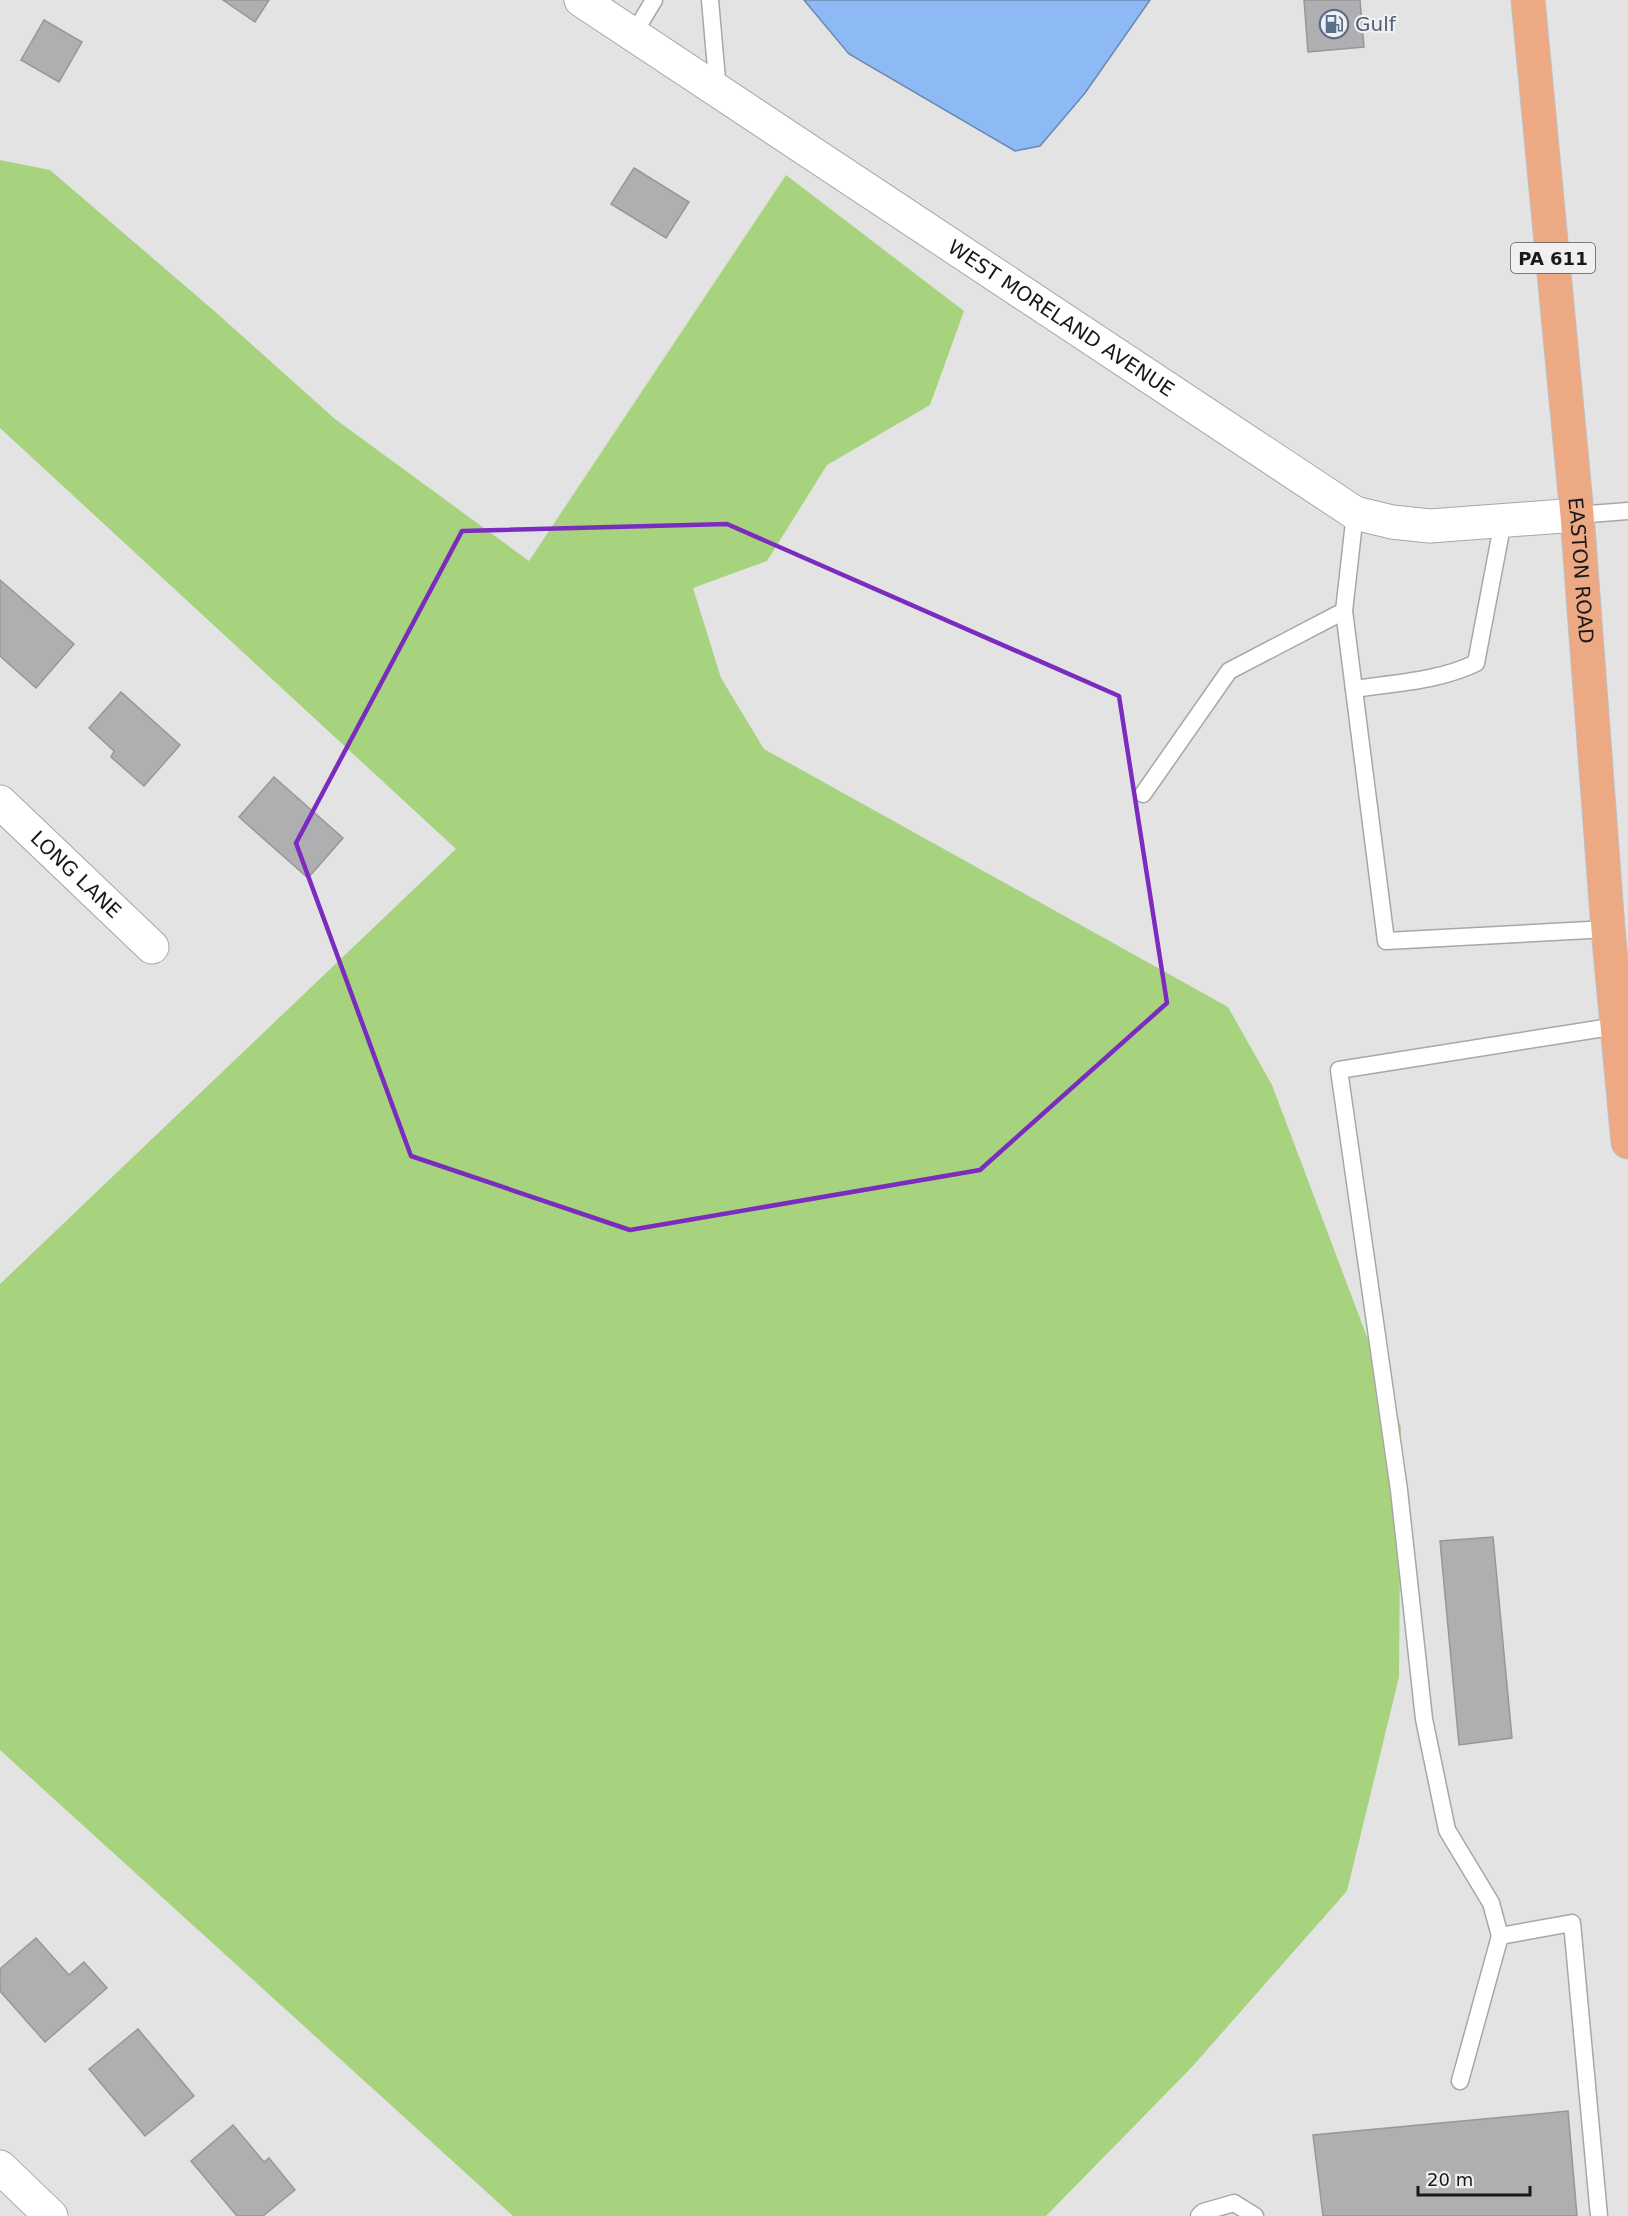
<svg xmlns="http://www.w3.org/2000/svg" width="1628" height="2216" font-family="'DejaVu Sans',sans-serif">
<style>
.green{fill:#a7d37e}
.water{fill:#8db9f4;stroke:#6a89b2;stroke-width:1.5}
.building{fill:#afafb1;stroke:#979798;stroke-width:1.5}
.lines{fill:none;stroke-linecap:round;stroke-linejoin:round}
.lane-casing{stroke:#a7a7a8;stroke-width:19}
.street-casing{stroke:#a7a7a8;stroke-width:35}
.highway-casing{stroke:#bfbfbf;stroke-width:35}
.lane{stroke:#fff;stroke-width:16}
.street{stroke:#fff;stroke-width:33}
.highway{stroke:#eca983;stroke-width:33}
.marked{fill:none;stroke:#7b2cbf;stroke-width:4.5;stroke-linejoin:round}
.labels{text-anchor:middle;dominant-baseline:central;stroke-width:4.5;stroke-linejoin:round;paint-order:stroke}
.shield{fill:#f0f0f2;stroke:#5a5a5a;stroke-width:1.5}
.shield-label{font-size:18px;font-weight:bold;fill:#191919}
.service-label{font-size:20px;fill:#4e5e75;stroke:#f0f0f2;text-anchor:start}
.street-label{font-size:20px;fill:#191919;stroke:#f0f0f2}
</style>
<rect width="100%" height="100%" fill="#e3e3e4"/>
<polygon class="green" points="0,160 50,170 212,309 335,419 529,561 786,175 964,311 930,405 827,465 767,561 693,588 721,678 764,749 1228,1007 1272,1085 1401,1427 1399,1677 1347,1891 1191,2068 1046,2216 513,2216 0,1750 0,1284 456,849 0,428"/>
<polygon class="water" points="804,0 1150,0 1085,93 1040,146 1015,151 849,54"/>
<g class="building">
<polygon points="223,0 269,0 255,22"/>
<polygon points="1304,0 1360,0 1364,47 1308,52"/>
<polygon points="44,20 82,42 59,82 21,60"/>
<polygon points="634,168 689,202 666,238 611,204"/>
<polygon points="0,580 74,644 36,688 0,656"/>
<polygon points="121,692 180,745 144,786 111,757 114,751 89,728"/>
<polygon points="274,777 343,838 308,878 239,817"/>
<polygon points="1493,1537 1512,1738 1459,1745 1440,1541"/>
<polygon points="36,1938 69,1975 84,1962 107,1988 45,2042 0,1991 0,1969"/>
<polygon points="138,2029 194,2096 145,2136 89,2069"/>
<polygon points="1568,2111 1577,2216 1323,2216 1313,2135"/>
<polygon points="233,2125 264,2162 269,2158 295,2190 263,2216 237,2216 191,2161"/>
</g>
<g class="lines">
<g class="lane-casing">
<g id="lane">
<polyline points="710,0 718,91"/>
<polyline points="633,35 654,0"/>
<polyline points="1355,513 1344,611 1386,941 1608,929"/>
<polyline points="1577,515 1628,511"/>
<path d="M1354,689C1395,683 1439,681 1476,663L1503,521"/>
<polyline points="1143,794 1229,671 1344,611"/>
<polyline points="1460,2081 1500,1936"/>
<polyline points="1199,2216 1203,2212 1234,2203 1255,2216"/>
<polyline points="1599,2216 1572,1923 1500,1936 1491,1903 1447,1830 1424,1719 1399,1490 1339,1070 1617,1026"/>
</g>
</g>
<g class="street-casing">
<g id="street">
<path id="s1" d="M581,0L1355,513L1392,522L1430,526L1577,515"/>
<path id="s2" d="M0,802L152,947"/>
<polyline points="0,2167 51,2216"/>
</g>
</g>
<g class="highway-casing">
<g id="highway">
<path id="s3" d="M1528,0L1577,515L1608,929L1628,1142"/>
</g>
</g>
<use href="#lane" class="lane"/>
<use href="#street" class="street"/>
<use href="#highway" class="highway"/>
</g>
<path class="marked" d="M727,524L1119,696L1167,1003L980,1170L630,1230L411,1156L296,843L462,531Z"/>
<defs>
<g id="fuel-ring" transform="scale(1.5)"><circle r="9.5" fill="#f0f0f2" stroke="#5c6f8a" stroke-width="1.5"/><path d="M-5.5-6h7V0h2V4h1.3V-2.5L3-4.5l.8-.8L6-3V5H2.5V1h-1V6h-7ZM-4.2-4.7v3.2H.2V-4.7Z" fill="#5c6f8a"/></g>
</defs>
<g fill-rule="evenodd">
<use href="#fuel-ring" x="1334" y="24"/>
</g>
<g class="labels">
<rect class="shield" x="1511" y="243" width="84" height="30" rx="4.5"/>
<g class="shield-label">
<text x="1553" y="258">PA 611</text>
</g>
<g class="service-label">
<text x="1355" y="24">Gulf</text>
</g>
<g class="street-label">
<text stroke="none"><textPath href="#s1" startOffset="576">WEST MORELAND AVENUE</textPath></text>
<text stroke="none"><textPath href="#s3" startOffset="573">EASTON ROAD</textPath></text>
<text stroke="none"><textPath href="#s2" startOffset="105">LONG LANE</textPath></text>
</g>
</g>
<path d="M1418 2186v9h112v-9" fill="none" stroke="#191919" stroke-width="3"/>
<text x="1427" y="2186" font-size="18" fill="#191919" stroke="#f0f0f2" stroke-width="4.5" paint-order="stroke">20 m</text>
</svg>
